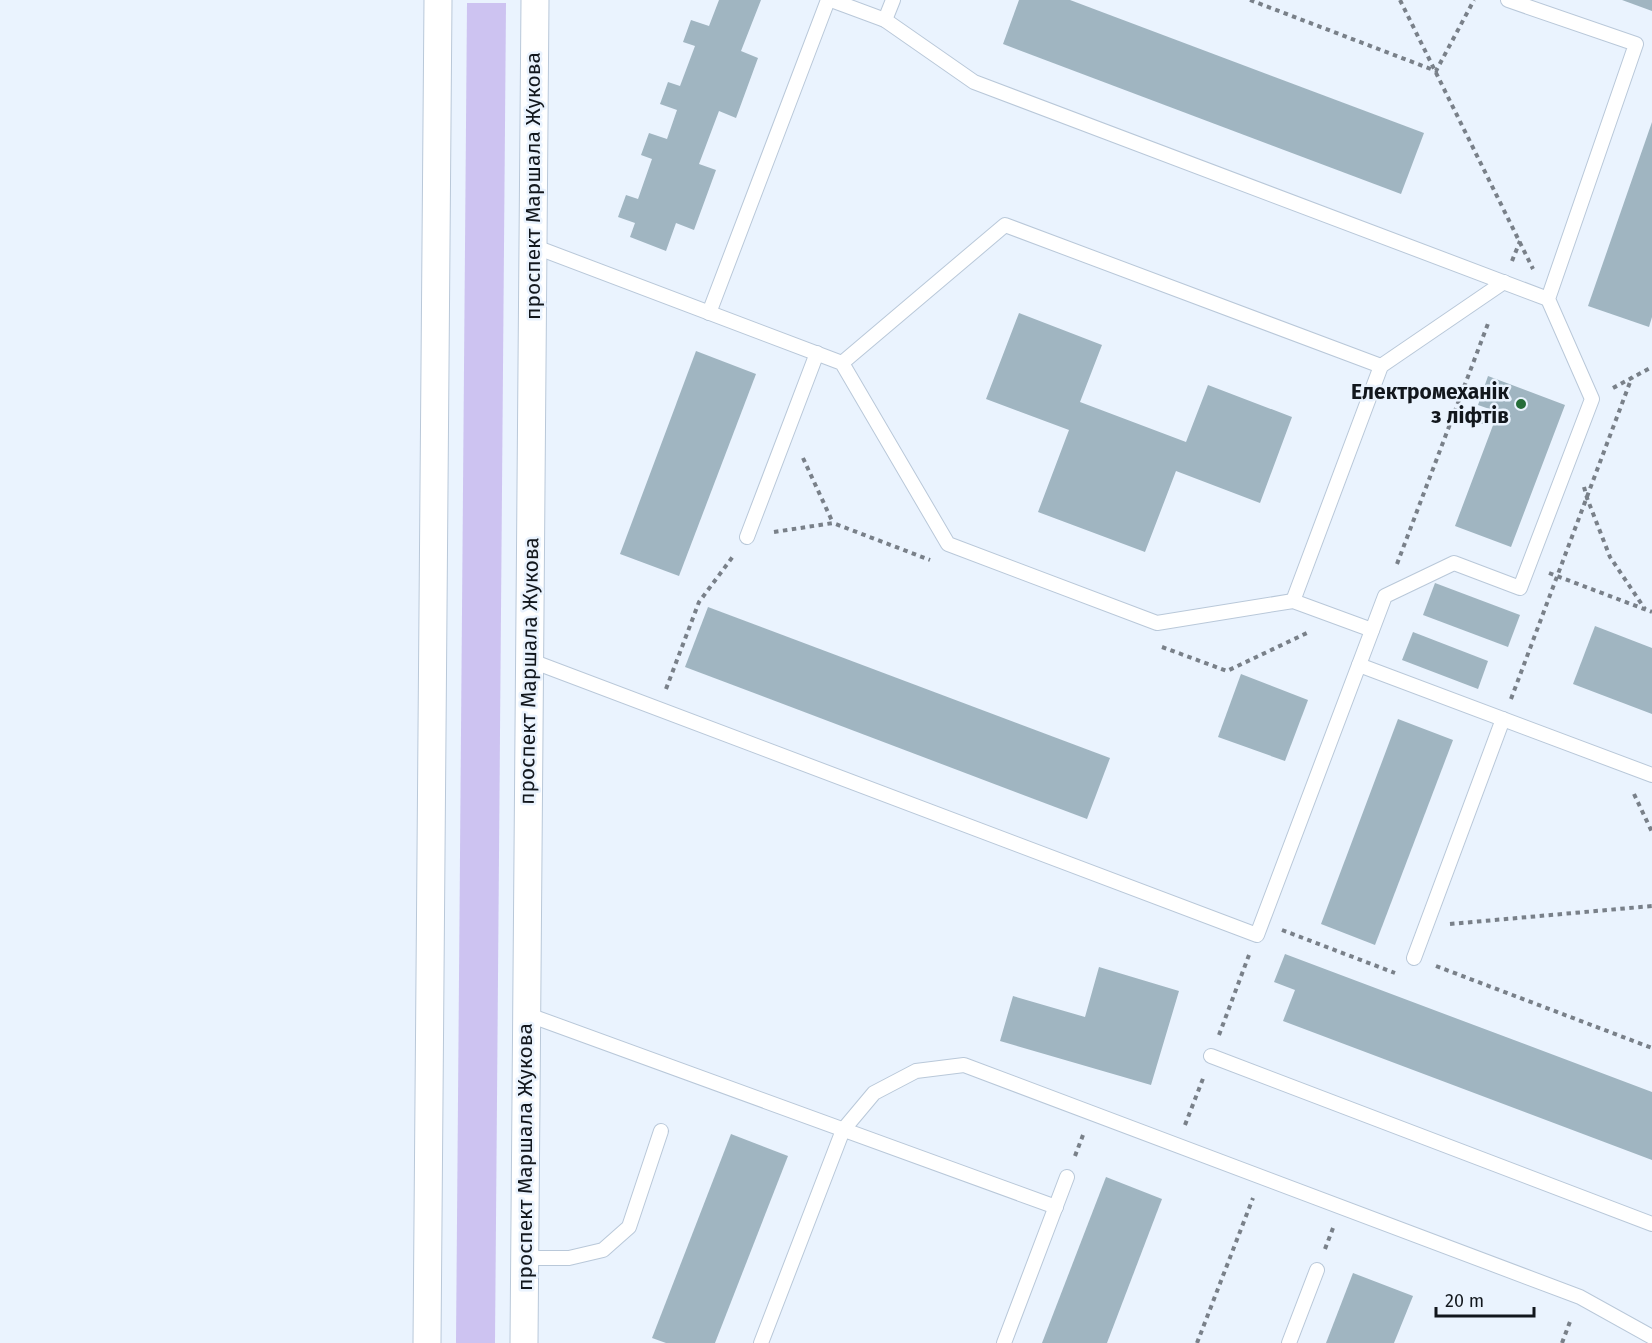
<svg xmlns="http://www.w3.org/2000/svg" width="1652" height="1343" font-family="'Fira Sans',sans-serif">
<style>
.green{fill:#cdc3f1}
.building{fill:#a0b5c1}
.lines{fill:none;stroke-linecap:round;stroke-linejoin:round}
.service-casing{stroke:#b9c8d9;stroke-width:16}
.minor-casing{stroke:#b9c8d9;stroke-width:29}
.path{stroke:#798089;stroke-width:4;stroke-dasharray:4.5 4.5;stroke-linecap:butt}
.service{stroke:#fff;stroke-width:14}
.minor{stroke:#fff;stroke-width:27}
.poi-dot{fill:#266d39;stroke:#eaf3fe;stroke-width:2}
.labels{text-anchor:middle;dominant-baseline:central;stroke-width:5;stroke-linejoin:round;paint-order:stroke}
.street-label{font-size:21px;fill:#12171d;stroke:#eaf3fe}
.poi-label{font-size:21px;font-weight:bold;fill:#12171d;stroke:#eaf3fe;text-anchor:end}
</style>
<rect width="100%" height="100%" fill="#eaf3fe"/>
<polygon class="green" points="467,3 506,3 495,1343 456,1343"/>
<g class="building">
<polygon points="719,0 761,0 741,51 758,58 736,118 719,111 699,164 716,170 694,230 676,223 666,251 630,237 635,223 618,217 626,195 638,199 652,159 641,155 649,133 667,139 677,110 660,104 668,82 680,86 695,46 683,42 691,20 709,26"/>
<polygon points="1019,0 1070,0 1424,133 1401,194 1003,44"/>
<polygon points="1622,0 1652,0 1652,11"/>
<polygon points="1652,122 1652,317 1649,327 1588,306"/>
<polygon points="1019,313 1102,345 1080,402 1186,442 1208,385 1292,417 1260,503 1176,471 1145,552 1038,512 1069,430 986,399"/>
<polygon points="696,351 756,374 679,576 620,554"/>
<polygon points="1488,376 1565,405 1511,547 1455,526 1498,412 1478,405"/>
<polygon points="1435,583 1520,615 1508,647 1423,615"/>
<polygon points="708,607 1110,758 1087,819 685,667"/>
<polygon points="1595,626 1652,648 1652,714 1573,684"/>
<polygon points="1413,632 1488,661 1478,689 1402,660"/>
<polygon points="1241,674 1308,700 1285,761 1218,737"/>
<polygon points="1398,719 1453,740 1375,945 1321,924"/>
<polygon points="1285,954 1652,1092 1652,1160 1283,1021 1295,990 1274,982"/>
<polygon points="1099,967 1179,991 1151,1085 1000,1041 1013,996 1085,1017"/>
<polygon points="731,1134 788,1156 715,1343 666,1343 652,1338"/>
<polygon points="1106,1177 1162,1199 1107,1343 1042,1343"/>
<polygon points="1353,1273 1413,1296 1394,1343 1326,1343"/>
</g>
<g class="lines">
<g class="service-casing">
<g id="service">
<polyline points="831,0 885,20 974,82 1548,299"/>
<polyline points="885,20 893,0"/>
<polyline points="533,246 842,363 948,544 1157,623 1293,601 1372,630"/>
<polyline points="709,313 828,0"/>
<polyline points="842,363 1005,225 1381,366"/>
<polyline points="747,537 817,353"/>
<polyline points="1293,601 1381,366 1504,282"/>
<polyline points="529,660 1257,935 1385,596 1454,563 1520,588 1592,399 1548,299 1636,44 1508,0"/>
<polyline points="1359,665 1652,775"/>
<polyline points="1414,958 1503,719"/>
<polyline points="526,1014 1056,1207"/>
<polyline points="1211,1056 1652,1224"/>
<polyline points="524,1258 569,1258 603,1250 629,1227 661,1131"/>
<polyline points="761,1343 843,1130 874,1093 916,1071 964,1065 1580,1297 1652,1337"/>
<polyline points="1004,1343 1067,1177"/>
<polyline points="1289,1343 1317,1270"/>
</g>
</g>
<g class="minor-casing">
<g id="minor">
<polyline points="427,1343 438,0"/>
<polyline points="524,1343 535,0"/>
</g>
</g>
<g class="path">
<polyline points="1250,0 1436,71 1474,0"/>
<polyline points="1400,0 1533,269"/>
<polyline points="1512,261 1520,241"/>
<polyline points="1613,388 1652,367"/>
<polyline points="1455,411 1483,422 1488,409"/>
<polyline points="803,458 833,523"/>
<polyline points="1584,487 1587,498 1610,557 1645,609"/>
<polyline points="774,532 833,523 930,560"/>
<polyline points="1397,564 1489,321"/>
<polyline points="1549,573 1652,612"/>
<polyline points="1162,647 1227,671 1309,632"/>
<polyline points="666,689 699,602 734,555"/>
<polyline points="1511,699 1632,377"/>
<polyline points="1634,794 1652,832"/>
<polyline points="1450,924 1652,906"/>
<polyline points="1282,930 1395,973"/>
<polyline points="1436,966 1652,1048"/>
<polyline points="1219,1035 1249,955"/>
<polyline points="1185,1125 1204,1076"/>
<polyline points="1075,1156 1083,1135"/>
<polyline points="1325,1249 1333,1228"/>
<polyline points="1197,1343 1253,1198"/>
<polyline points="1562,1343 1571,1319"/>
</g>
<use href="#service" class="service"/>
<use href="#minor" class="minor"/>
</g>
<circle class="poi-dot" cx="1521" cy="404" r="6"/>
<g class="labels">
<g class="street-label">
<text transform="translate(533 186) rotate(-90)">проспект Маршала Жукова</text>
<text transform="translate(529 671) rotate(-89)">проспект Маршала Жукова</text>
<text transform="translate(525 1157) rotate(-90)">проспект Маршала Жукова</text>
</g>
<g class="poi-label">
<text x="1509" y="392">Електромеханік<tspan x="1509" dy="24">з ліфтів</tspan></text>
</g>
</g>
<path d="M1436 1307v9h98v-9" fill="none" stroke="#12171d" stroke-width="3"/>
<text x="1445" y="1307" font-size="18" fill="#12171d" stroke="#eaf3fe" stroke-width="4.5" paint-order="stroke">20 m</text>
</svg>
